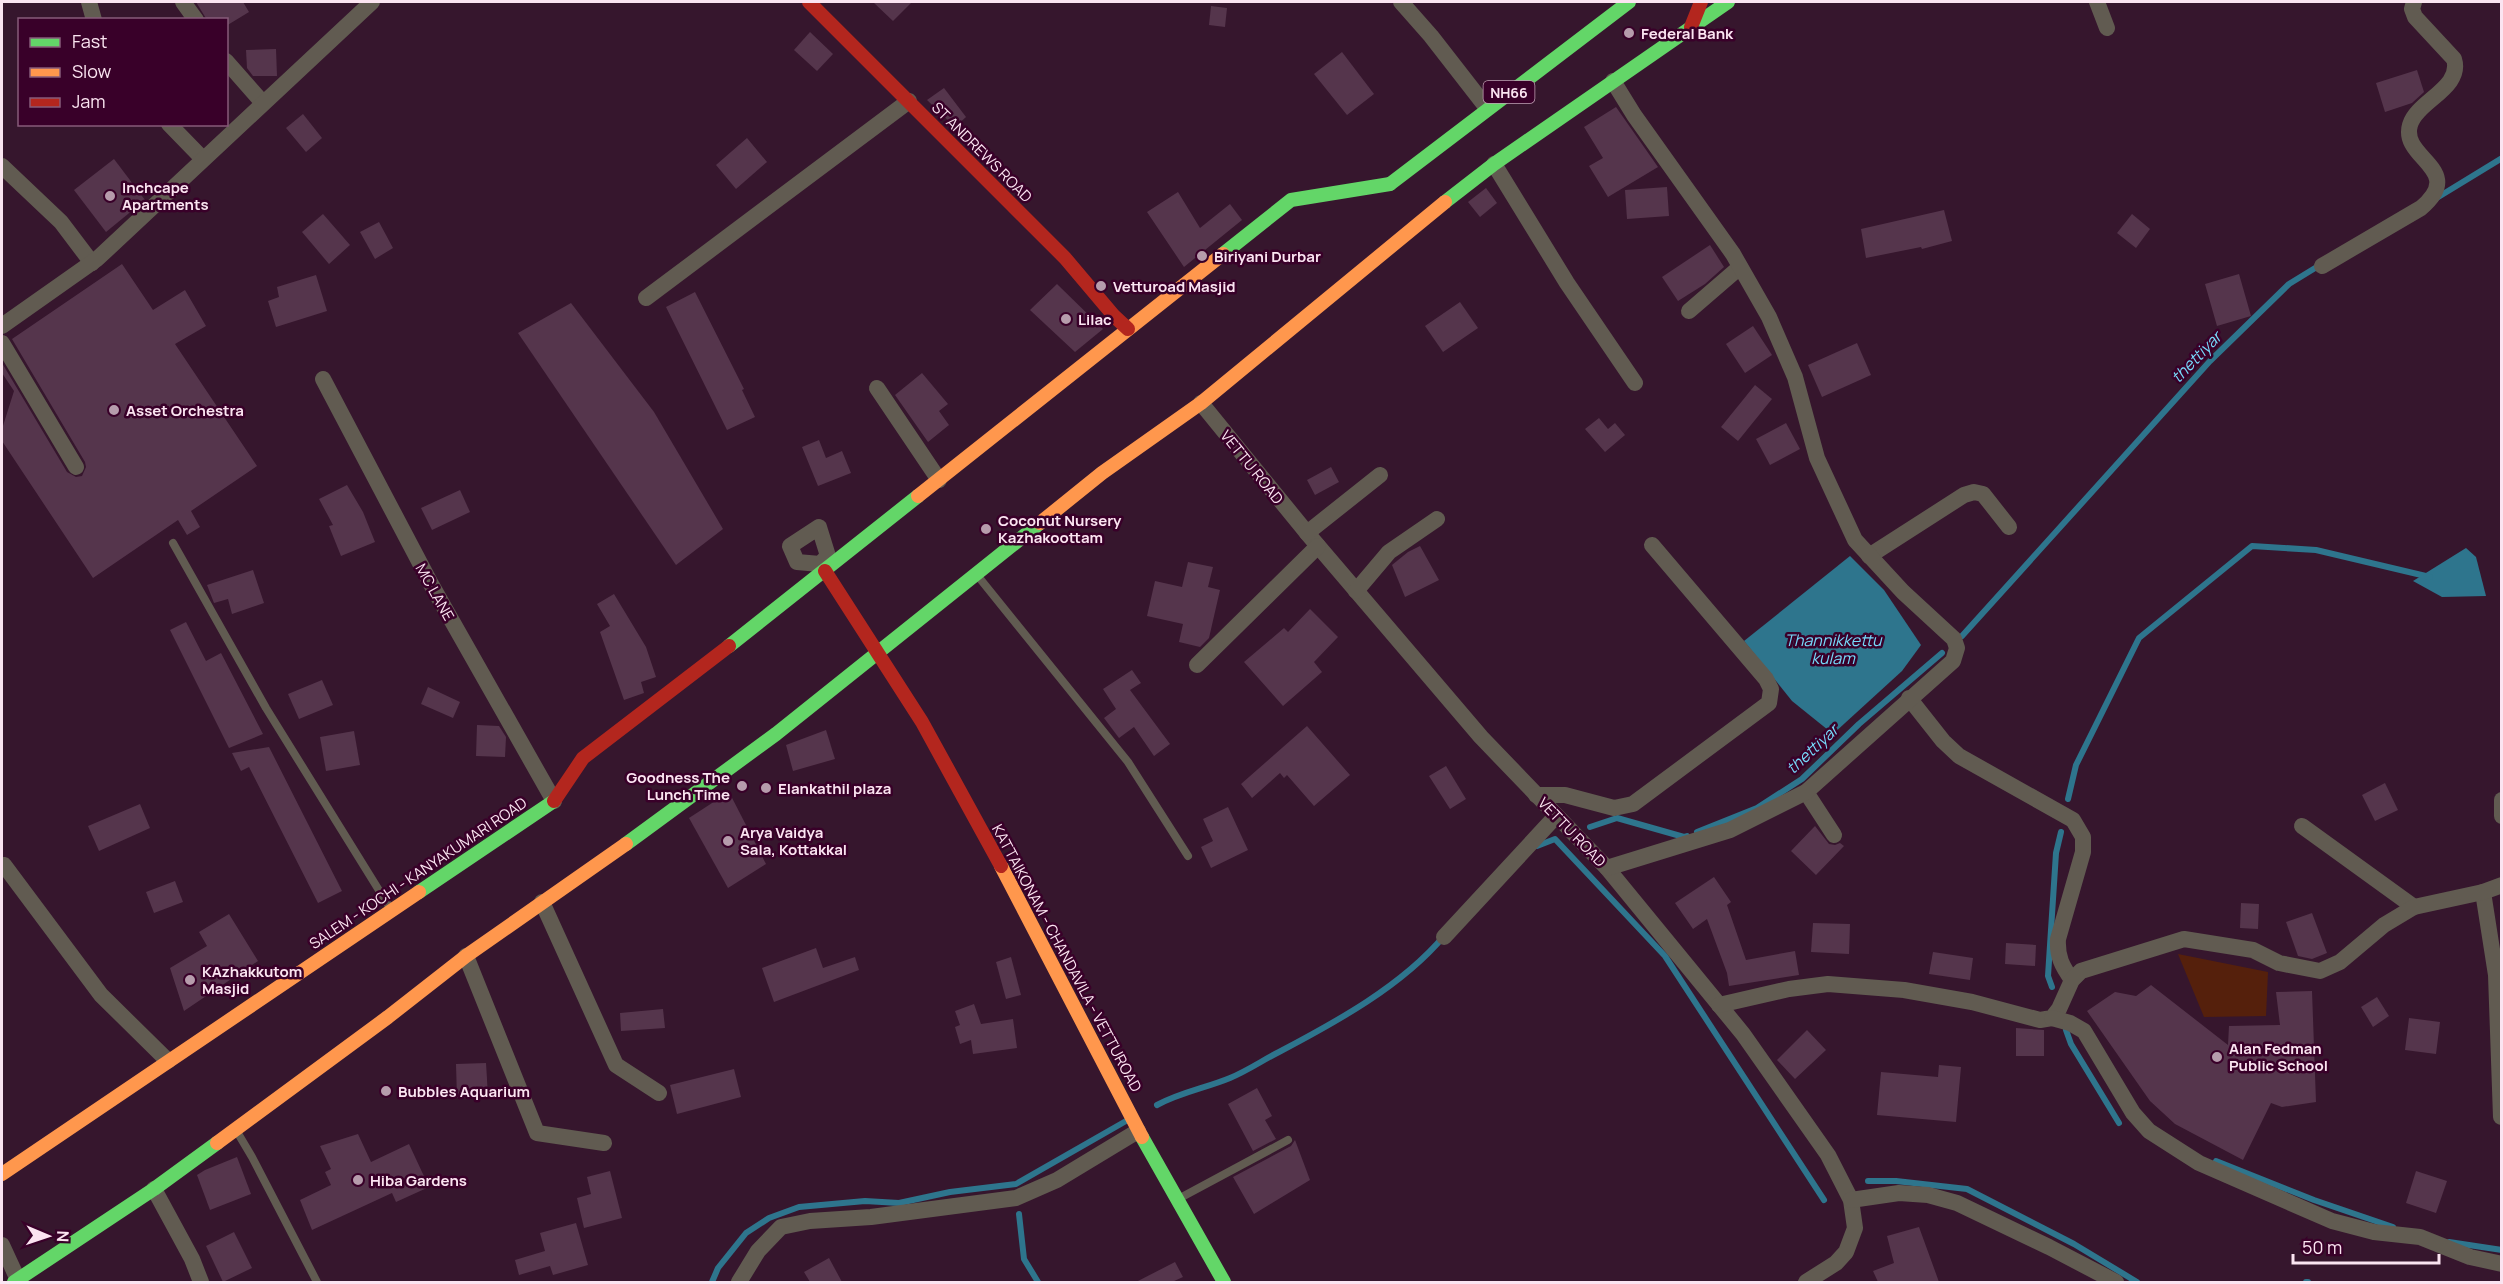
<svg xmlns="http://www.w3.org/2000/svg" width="2503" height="1284" font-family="Manrope,sans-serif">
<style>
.green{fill:#55200c}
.water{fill:#2e758d}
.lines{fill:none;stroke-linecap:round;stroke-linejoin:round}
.stream{stroke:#2e758d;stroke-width:6}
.building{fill:#55354c}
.lane{stroke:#615b51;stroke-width:8}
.street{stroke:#615b51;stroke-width:16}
.fast{stroke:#63d668;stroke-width:14}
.slow{stroke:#ff974d;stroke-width:14}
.jam{stroke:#b3261e;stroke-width:14}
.poi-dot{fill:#b69cac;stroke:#390029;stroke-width:2}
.labels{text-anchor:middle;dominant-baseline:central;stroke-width:5;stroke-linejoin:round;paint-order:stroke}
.shield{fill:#390029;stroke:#c1a0b5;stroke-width:1.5}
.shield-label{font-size:14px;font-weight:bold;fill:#fbe4f1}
.poi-label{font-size:15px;font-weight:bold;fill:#fbe4f1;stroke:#390029;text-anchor:start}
.street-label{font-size:15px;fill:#fbe4f1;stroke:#390029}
.water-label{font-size:16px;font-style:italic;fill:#77d9fa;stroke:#390029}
</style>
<rect width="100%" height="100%" fill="#36162d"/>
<polygon class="green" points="2178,954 2268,972 2266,1016 2204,1017"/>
<g class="water">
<polygon points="2466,548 2476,557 2486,596 2442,597 2413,581"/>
<polygon points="1850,556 1884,590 1921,645 1902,671 1833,734 1792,701 1744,641"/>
</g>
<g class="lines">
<g class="stream">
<polyline points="2435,199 2502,158"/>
<polyline points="1962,636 2210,361 2289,284 2320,265"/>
<polyline points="2068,799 2076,765 2139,638 2252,546 2316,550 2430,577"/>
<polyline points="1590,827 1617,818 1684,837 1687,836"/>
<polyline points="1697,832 1757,808 1802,779 1859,724 1942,653"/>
<polyline points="1537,846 1555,839 1665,956 1824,1200"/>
<polyline points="2052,987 2048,976 2056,853 2061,832"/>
<polyline points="2066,1030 2071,1044 2119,1123"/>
<path d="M1157,1105C1181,1092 1206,1088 1230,1078C1247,1071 1263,1060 1279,1052C1336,1022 1402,986 1444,936"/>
<polyline points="2216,1161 2314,1200 2393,1227"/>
<polyline points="1868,1181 1896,1181 1967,1189 2074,1244 2137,1282"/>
<polyline points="1019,1214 1024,1259 1038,1282"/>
<polyline points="2449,1242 2502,1250"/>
<polyline points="712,1282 718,1268 746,1233 769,1218 799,1207 865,1201 899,1203 950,1192 1016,1184 1126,1121"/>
<polyline points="2306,1282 2308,1282"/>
</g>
</g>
<g class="building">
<polygon points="196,2 243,2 249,12 226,26 226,20 207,20"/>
<polygon points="873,2 912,2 893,21"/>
<polygon points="1211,6 1227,8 1225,27 1209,25"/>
<polygon points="810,32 833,54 817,71 794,50"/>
<polygon points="276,49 277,76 253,76 247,68 246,50"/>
<polygon points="1342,52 1374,94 1347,115 1314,74"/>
<polygon points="2417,70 2424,92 2412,103 2385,112 2376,83"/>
<polygon points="944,88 966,117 955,127 927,100"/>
<polygon points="1616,107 1658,167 1608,197 1589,166 1603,158 1584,127"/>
<polygon points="303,114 322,138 306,152 286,128"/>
<polygon points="747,138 767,162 736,189 716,165"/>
<polygon points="114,159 145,200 106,232 74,190"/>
<polygon points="1667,187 1669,216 1627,219 1625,190"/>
<polygon points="1486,188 1497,203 1480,217 1468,202"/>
<polygon points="1178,192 1200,228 1230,204 1242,220 1184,267 1147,212"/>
<polygon points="1944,210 1952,241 1922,249 1921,247 1866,258 1861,229"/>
<polygon points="323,214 350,245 329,264 302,232"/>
<polygon points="2132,214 2150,229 2136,248 2117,233"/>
<polygon points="379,222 393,248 375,259 360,232"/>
<polygon points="1710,245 1724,267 1705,284 1678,301 1662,277"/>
<polygon points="122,264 153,310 185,290 206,326 175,344 257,466 191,511 200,527 187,535 178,520 93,578 2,441 2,429 14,391 2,373 2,363 67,472 76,477 82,476 86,467 85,462 12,339"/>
<polygon points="2239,274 2251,316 2217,326 2205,284"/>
<polygon points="316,275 327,311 276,327 268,301 279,297 277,287"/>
<polygon points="1057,284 1103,329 1075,352 1030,310"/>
<polygon points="695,292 744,389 742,390 755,417 727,430 666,307"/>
<polygon points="1460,302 1478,328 1443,352 1425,326"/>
<polygon points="571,303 654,412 723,529 676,565 518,333"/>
<polygon points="1753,326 1772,355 1745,373 1726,344"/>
<polygon points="1857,343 1871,375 1822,397 1808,365"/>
<polygon points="922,373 948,404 939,411 949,425 928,442 895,395"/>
<polygon points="1755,385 1772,399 1738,441 1721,427"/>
<polygon points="1599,418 1608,429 1615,423 1625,435 1605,452 1585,429"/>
<polygon points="1786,423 1800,449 1770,465 1756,439"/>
<polygon points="819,440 826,458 842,451 851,473 818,486 802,447"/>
<polygon points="1331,467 1339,482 1315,495 1307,480"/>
<polygon points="347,485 363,512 375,542 341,556 329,526 333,525 319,499"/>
<polygon points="460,490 470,512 432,530 421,508"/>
<polygon points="1420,546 1439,580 1405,597 1392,565 1408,552"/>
<polygon points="1188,562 1213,567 1208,587 1220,590 1209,638 1200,647 1179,642 1183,624 1147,616 1155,581 1182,587"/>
<polygon points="253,570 264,603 232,614 228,599 214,603 207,585"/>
<polygon points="614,594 646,647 656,677 641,682 644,693 624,700 600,632 610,626 597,604"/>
<polygon points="1310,609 1338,637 1314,662 1322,672 1283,706 1244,662 1284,628 1288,632"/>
<polygon points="186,622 206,661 221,653 263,734 229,748 170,630"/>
<polygon points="1132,670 1141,683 1130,690 1170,744 1154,756 1134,727 1119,738 1104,718 1116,709 1103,689"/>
<polygon points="322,680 333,705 299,719 288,694"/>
<polygon points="428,687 460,702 453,718 421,704"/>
<polygon points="477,725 499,726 506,737 505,757 476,756"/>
<polygon points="1307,726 1350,775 1314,806 1287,775 1284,778 1280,773 1252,798 1241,784"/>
<polygon points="826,730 835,759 793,771 786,745"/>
<polygon points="354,731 360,765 326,771 320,737"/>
<polygon points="269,747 342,891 318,903 249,767 241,771 232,753"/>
<polygon points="1446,766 1466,799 1450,809 1429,776"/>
<polygon points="2385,783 2398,810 2375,821 2362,795"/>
<polygon points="729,792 766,864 728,888 689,818"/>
<polygon points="140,804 150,828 99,851 88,826"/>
<polygon points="1228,807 1248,850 1211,868 1201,847 1213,841 1203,819"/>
<polygon points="1815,826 1829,844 1835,845 1840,843 1844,846 1816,875 1791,851"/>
<polygon points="1714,877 1731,902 1727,905 1746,960 1795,951 1799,975 1729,986 1727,973 1707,919 1693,929 1675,903"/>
<polygon points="175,881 183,902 154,913 146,892"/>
<polygon points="2241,903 2259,904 2258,929 2240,928"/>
<polygon points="2312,913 2327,953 2312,959 2298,956 2286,922"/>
<polygon points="229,914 258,961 184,1011 170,968 207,946 199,932"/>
<polygon points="1813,923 1850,924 1849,954 1811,952"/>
<polygon points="2006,943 2036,945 2035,966 2005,964"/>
<polygon points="816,948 823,968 855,957 859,970 774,1002 762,968"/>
<polygon points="1933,952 1973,958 1970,980 1929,974"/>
<polygon points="1011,957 1021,995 1006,999 996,962"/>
<polygon points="2151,985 2228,1045 2229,1026 2280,1025 2276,992 2312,991 2316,1102 2282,1107 2271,1103 2243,1160 2175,1124 2150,1101 2087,1011 2115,992 2136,996"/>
<polygon points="2377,997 2389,1016 2373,1027 2361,1007"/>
<polygon points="974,1004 981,1024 1013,1019 1017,1048 973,1054 971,1040 960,1044 955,1027 960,1025 955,1011"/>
<polygon points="663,1009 665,1028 621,1031 620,1013"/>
<polygon points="2409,1018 2440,1022 2436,1054 2405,1050"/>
<polygon points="2016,1028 2044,1030 2044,1056 2016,1056"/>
<polygon points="1807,1030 1826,1050 1795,1079 1777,1060"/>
<polygon points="486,1063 488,1096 457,1098 456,1064"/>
<polygon points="1939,1065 1961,1067 1956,1122 1877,1115 1881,1072 1938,1077"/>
<polygon points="734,1069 741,1097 677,1114 670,1085"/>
<polygon points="1257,1088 1272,1116 1265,1120 1276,1139 1253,1151 1228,1104"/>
<polygon points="358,1134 371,1162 409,1144 429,1187 396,1202 392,1193 312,1230 300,1200 331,1185 325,1172 331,1169 320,1146"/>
<polygon points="1295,1140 1310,1180 1254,1214 1233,1177 1291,1146"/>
<polygon points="237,1157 251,1194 210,1210 197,1175 205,1170"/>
<polygon points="610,1171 622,1218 584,1228 577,1198 591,1194 587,1177"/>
<polygon points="2416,1171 2447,1181 2436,1213 2406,1203"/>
<polygon points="576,1223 588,1265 553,1275 550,1266 519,1275 515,1260 545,1251 540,1233"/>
<polygon points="1919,1227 1939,1282 1878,1282 1873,1271 1894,1263 1887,1236"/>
<polygon points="234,1232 252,1268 223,1282 206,1246"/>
<polygon points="829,1258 842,1282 810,1282 804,1272"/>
<polygon points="1175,1262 1183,1277 1172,1282 1136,1282"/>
</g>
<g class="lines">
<g class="lane">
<polyline points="173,543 266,708 390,908"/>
<polyline points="977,575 1128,762 1188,856"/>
<polyline points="236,1130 252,1157 317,1282"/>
<polyline points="1180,1198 1288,1140"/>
</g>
<g class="street">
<polyline points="89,2 94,20"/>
<polyline points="183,2 196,20"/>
<polyline points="1401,2 1431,36 1487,108"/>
<polyline points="2097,2 2107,28"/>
<polyline points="226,61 263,103"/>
<polyline points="169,124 203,159"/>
<polyline points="1494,164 1567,283 1635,383"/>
<polyline points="2,166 61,222 92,263"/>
<path d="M2322,266L2421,208C2467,169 2400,159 2410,125C2417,101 2463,88 2454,59L2415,17L2412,9L2414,2"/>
<polyline points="646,298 909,101"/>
<polyline points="1689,311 1740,267"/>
<polyline points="2,326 97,259 372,2"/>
<polyline points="2,343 76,467"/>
<polyline points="323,379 431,584 554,801"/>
<polyline points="877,388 939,480"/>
<polyline points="1201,403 1307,533 1481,737 1607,868 1743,1034 1828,1155 1851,1200 1855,1228 1846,1252 1836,1263 1806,1282"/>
<polyline points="1307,533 1380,475"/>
<polyline points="1869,556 1964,495 1974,492 1983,494 2009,527"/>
<polyline points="820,564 797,562 790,546 819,527 828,556 820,564 824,570"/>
<polyline points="1356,591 1389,552 1437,519"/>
<polyline points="1197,665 1318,546"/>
<path d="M1909,698L1943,741L1959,756L2073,820L2083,837V852L2058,939C2057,957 2062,966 2072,980"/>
<polyline points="1806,792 1834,835"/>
<polyline points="1536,795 1565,795 1614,808 1633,804 1769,703 1771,689 1766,679 1652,545"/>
<polyline points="2502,800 2502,816"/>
<polyline points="2302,826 2414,907"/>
<polyline points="4,865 101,995 168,1061"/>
<polyline points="1607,868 1730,830 1806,792 1953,661 1957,648 1954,639 1903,592 1855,540 1817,458 1795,377 1769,317 1733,254 1634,115 1613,81"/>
<polyline points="2483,892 2496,975 2501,1117"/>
<polyline points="542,902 616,1065 659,1093"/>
<polyline points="1444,937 1556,816"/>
<polyline points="466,956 537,1133 604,1143"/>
<polyline points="1719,1005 1789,989 1828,984 1904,990 1972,1002 2040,1020 2052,1018 2059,1009 2072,980 2081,971 2184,939 2253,950 2279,963 2320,971 2340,962 2384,925 2414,907 2483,892 2502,885"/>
<polyline points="2052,1018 2070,1023 2084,1031 2133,1113 2149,1131 2199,1163 2332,1221 2374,1232 2420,1237 2470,1257 2502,1264"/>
<polyline points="154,1189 192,1259 201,1282"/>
<polyline points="1851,1200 1899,1193 1928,1195 1957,1203 2049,1247 2116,1282"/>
<polyline points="2,1245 19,1282"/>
<polyline points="739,1282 758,1251 781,1227 810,1221 871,1217 1016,1198 1057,1180 1138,1131"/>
</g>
<g class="fast">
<polyline points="1390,184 1629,2"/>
<polyline points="1445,202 1494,164 1728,2"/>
<polyline points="1223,254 1291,200 1390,184"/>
<polyline points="729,646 918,496"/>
<polyline points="626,844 776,734 1040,523"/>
<polyline points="419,892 554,801"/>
<polyline points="1142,1137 1224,1282"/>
<polyline points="14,1282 154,1189 217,1143"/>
</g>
<g class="slow">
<polyline points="918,496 1223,254"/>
<polyline points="1040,523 1102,473 1201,403 1445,202"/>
<polyline points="1001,866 1142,1137"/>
<polyline points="217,1143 388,1017 466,956 626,844"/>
<polyline points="2,1174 419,892"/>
</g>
<g class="jam">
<polyline points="809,2 1065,258 1114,316 1128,329"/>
<polyline points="1691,27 1701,2"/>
<polyline points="825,571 922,722 1001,866"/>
<polyline points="554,801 583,758 729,646"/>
</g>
</g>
<g class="poi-dot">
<circle cx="1629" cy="33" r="6"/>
<circle cx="110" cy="196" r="6"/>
<circle cx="1202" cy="256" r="6"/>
<circle cx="1101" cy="286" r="6"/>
<circle cx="1066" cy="319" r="6"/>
<circle cx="114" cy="410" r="6"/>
<circle cx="986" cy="529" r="6"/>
<circle cx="742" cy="786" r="6"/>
<circle cx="766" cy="788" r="6"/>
<circle cx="728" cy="841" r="6"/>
<circle cx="190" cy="980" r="6"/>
<circle cx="2217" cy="1057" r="6"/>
<circle cx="386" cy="1091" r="6"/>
<circle cx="358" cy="1180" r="6"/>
</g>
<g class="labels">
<rect class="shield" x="1483.5" y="81" width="51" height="22" rx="4.5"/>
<g class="shield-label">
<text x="1509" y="92">NH66</text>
</g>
<g class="poi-label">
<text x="1641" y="33">Federal Bank</text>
<text x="122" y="187">Inchcape<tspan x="122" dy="17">Apartments</tspan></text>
<text x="1214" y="256">Biriyani Durbar</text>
<text x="1113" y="286">Vetturoad Masjid</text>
<text x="1078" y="319">Lilac</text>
<text x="126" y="410">Asset Orchestra</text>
<text x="998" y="520">Coconut Nursery<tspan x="998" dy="17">Kazhakoottam</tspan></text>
<text x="730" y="777" text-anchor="end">Goodness The<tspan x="730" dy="17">Lunch Time</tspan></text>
<text x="778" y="788">Elankathil plaza</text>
<text x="740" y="832">Arya Vaidya<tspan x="740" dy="17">Sala, Kottakkal</tspan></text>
<text x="202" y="971">KAzhakkutom<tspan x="202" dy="17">Masjid</tspan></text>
<text x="2229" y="1048">Alan Fedman<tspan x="2229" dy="17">Public School</tspan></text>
<text x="398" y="1091">Bubbles Aquarium</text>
<text x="370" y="1180">Hiba Gardens</text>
</g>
<g class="street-label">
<text transform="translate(982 152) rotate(45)">ST ANDREWS ROAD</text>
<text transform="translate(1252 467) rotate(51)">VETTU ROAD</text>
<text transform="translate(435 592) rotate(61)">MC LANE</text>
<text transform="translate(1572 832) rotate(46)">VETTU ROAD</text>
<text transform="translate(418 873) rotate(-34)">SALEM - KOCHI - KANYAKUMARI ROAD</text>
<text transform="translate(1067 958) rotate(62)">KATTAIKONAM - CHANDAVILA - VETTUROAD</text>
</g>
<g class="water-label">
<text transform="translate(2196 357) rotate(-46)">thettiyar</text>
<text x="1833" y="640">Thannikkettu<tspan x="1833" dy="18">kulam</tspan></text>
<text transform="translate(1812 749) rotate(-43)">thettiyar</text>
</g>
</g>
<rect width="2503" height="1284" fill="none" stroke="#fbe4f1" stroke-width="6"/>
<rect x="18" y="18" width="210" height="108" fill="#390029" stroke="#875b79" stroke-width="1.5"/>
<rect x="30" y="38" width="30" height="9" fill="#63d668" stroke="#875b79" stroke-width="1.5"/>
<text x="72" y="48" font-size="18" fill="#fbe4f1">Fast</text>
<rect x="30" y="68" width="30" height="9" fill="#ff974d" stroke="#875b79" stroke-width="1.5"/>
<text x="72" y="78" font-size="18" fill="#fbe4f1">Slow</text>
<rect x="30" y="98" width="30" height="9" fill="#b3261e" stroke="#875b79" stroke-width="1.5"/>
<text x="72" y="108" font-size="18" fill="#fbe4f1">Jam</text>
<g transform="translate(48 1236) rotate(92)" stroke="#390029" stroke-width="4.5" paint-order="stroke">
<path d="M0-4.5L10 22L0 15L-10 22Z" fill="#fbe4f1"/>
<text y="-9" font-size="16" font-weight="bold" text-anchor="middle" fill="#fbe4f1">N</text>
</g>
<path d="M2293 1254v9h146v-9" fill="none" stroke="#fbe4f1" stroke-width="3"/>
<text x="2302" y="1254" font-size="18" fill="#fbe4f1" stroke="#390029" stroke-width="4.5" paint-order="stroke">50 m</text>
</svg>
